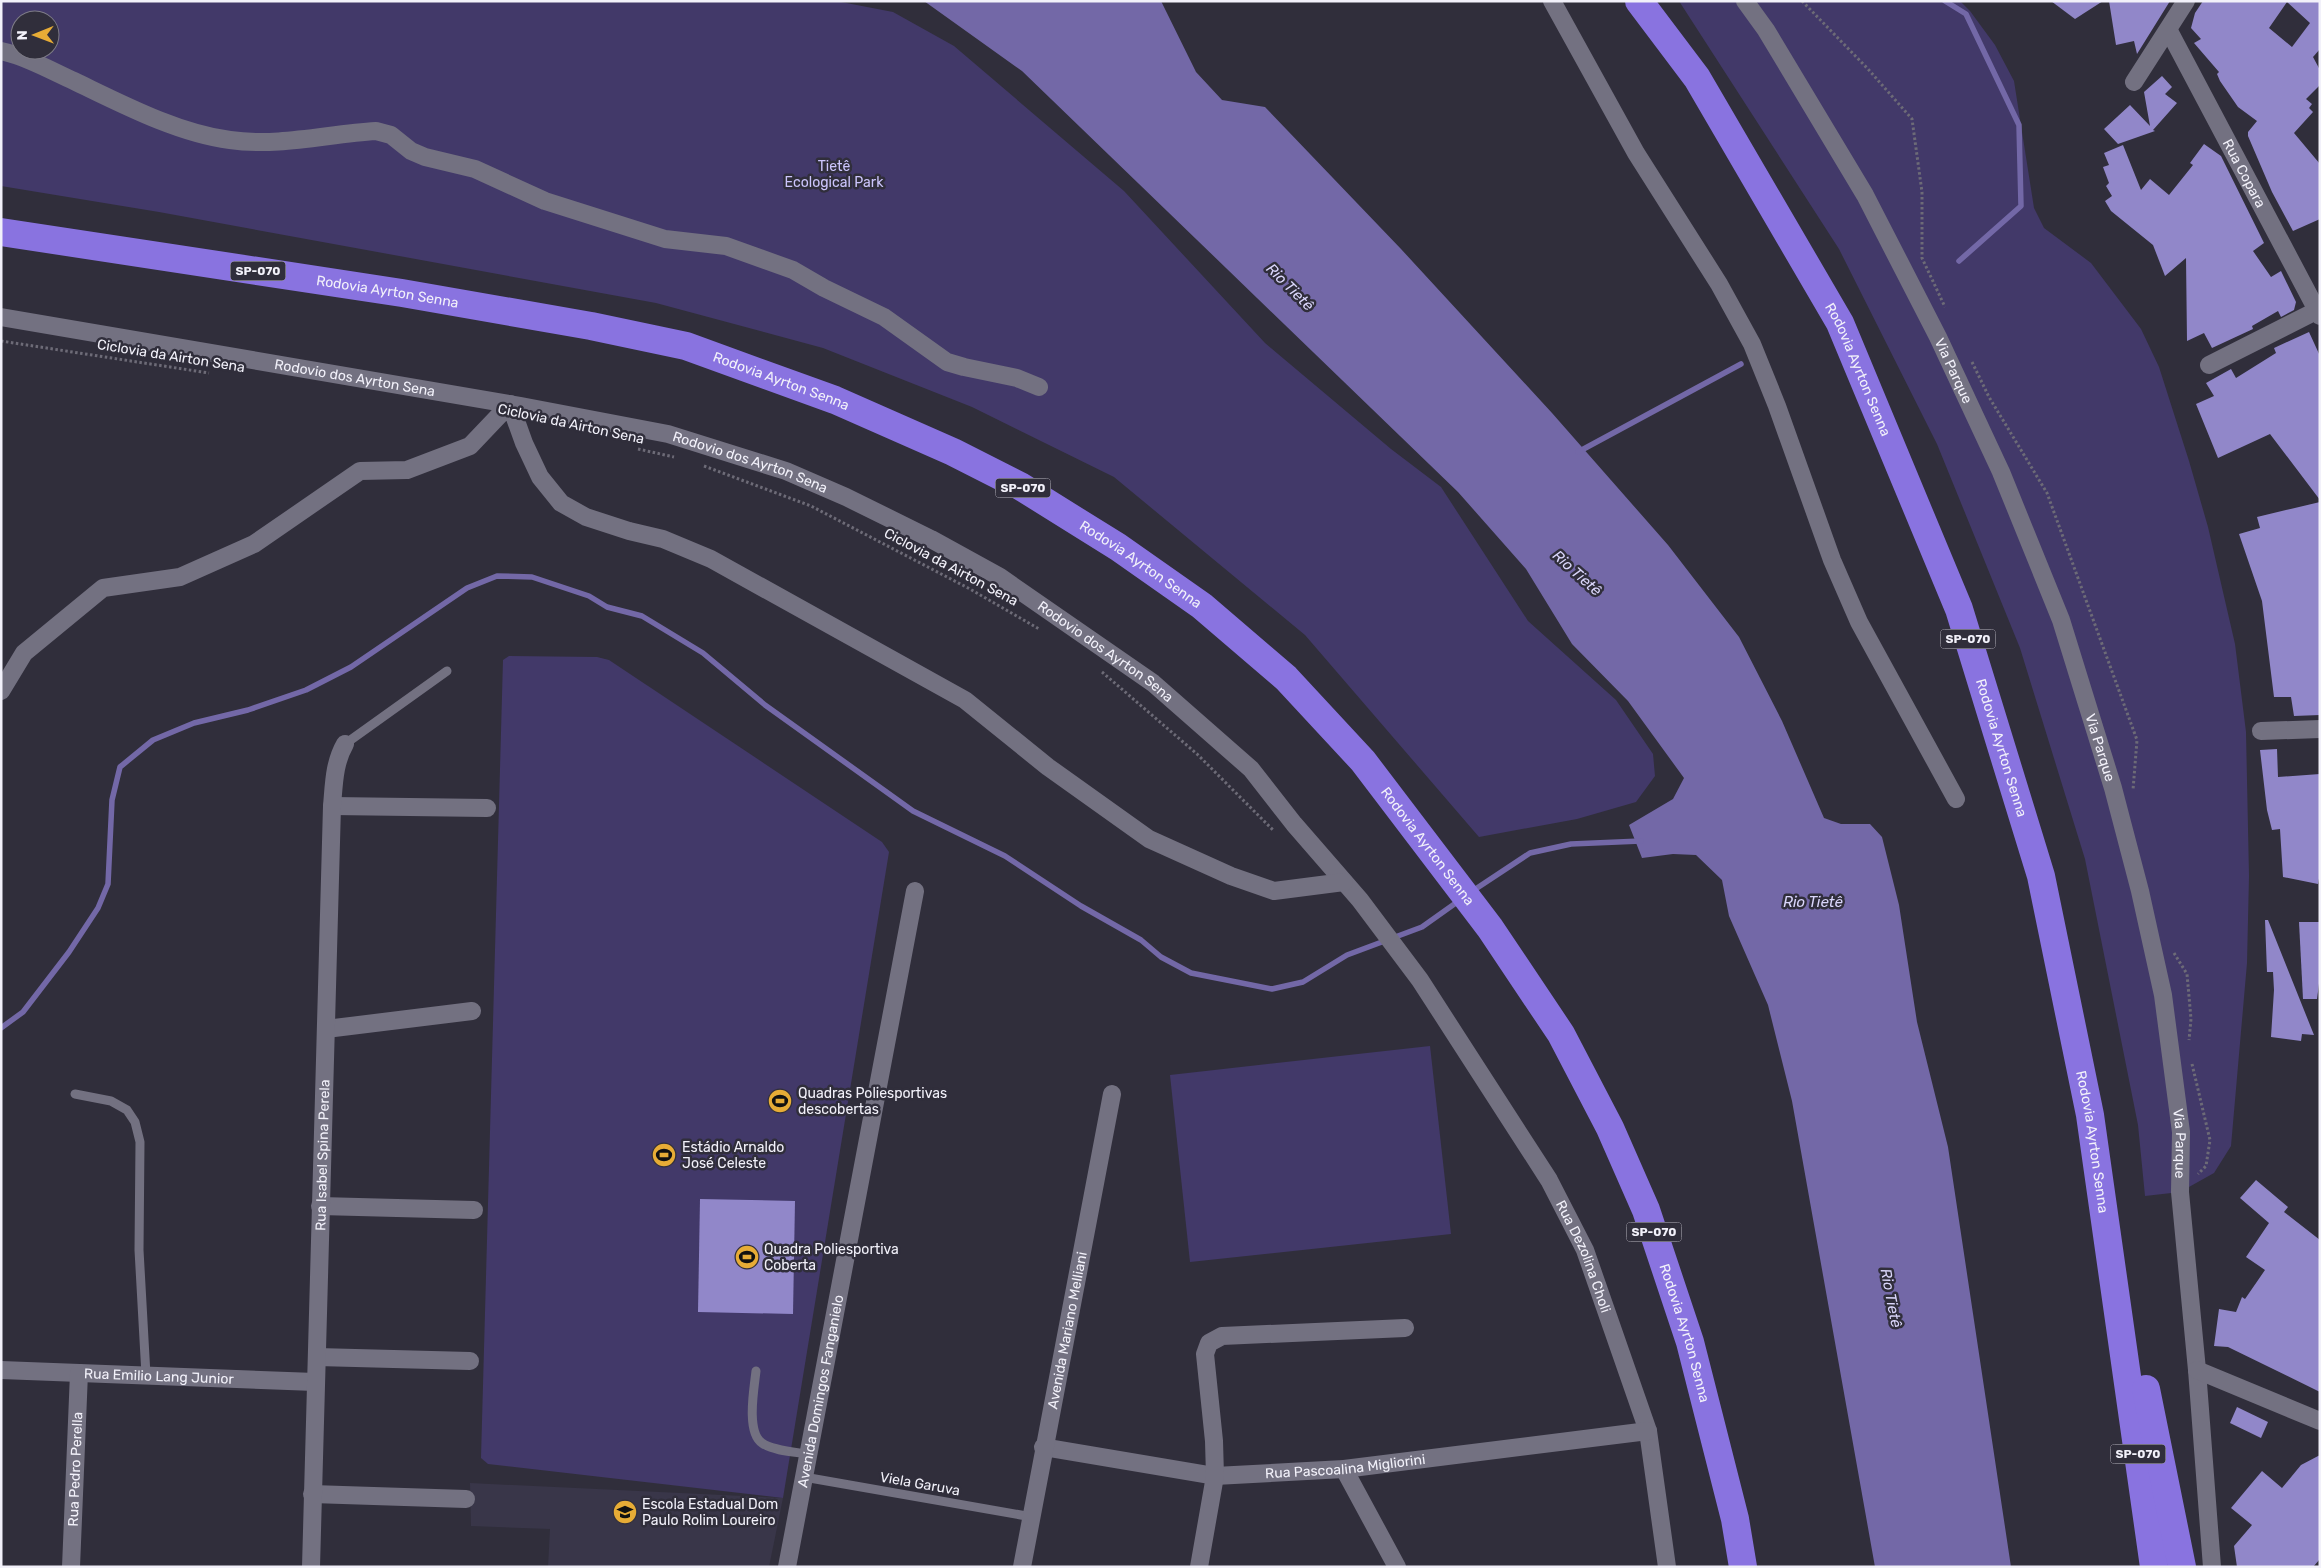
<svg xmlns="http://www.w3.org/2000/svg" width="2321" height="1568" font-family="Rubik,sans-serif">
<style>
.built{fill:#393649}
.green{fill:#423969;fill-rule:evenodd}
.water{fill:#7368a7}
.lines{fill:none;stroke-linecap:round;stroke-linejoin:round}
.stream{stroke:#7368a7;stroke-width:5.5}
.building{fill:#9187c9;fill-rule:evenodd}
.path{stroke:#6d6b77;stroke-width:3;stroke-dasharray:2.5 2.5;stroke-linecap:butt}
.lane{stroke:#737181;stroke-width:9}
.street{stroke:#737181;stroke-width:18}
.highway{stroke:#8973e0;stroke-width:28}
.labels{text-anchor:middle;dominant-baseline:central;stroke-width:5;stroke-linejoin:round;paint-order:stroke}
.shield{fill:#302e3b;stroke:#b8b6c1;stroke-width:1}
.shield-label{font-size:12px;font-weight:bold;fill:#f2f1fa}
.park-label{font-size:14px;fill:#ccc5fc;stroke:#302e3b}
.street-label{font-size:14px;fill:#f2f1fa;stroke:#302e3b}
.poi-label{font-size:14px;fill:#f2f1fa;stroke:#302e3b;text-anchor:start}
.water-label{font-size:15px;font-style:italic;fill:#dad6fb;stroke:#302e3b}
</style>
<rect width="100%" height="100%" fill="#302e3b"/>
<polygon class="built" points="470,1483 783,1498 769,1567 548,1567 550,1529 471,1526"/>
<g class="green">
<path d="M1,1H836L893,12L954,46L1124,191L1265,343L1391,449L1441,487L1528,621L1616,700L1653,754L1655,776L1636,802L1577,819L1479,837L1305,635L1114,477L972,407L823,348L656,303L159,212L1,186ZM20,20H50V50H20Z"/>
<polygon points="1679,1 1960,1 1970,11 1995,45 2014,81 2034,208 2044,228 2091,263 2141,329 2159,367 2189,461 2208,527 2235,644 2246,732 2249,876 2247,963 2231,1146 2214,1173 2180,1192 2145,1196 2138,1125 2085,859 2020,648 1937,444 1839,249"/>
<polygon points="509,656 597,657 609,660 882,842 889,852 783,1498 488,1464 481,1458 503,660"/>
<polygon points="1430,1046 1451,1234 1190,1262 1170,1075"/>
</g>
<polygon class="water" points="924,1 1161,1 1196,72 1222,100 1265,107 1401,249 1552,413 1668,545 1739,637 1782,721 1824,818 1841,824 1870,824 1882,837 1899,905 1917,1022 1948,1147 2011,1567 1875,1567 1792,1101 1768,1005 1729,916 1722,880 1696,855 1673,854 1642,858 1629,825 1673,799 1684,778 1628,701 1572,644 1526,569 1458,492 1022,71"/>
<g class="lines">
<g class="stream">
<polyline points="1945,1 1966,14 2019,125 2021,206 1959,261"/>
<polyline points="1578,452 1741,364"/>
<polyline points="1471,892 1530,853 1571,844 1641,841"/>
<polyline points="1,1028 23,1012 69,952 98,908 108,884 112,800 120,767 153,740 194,723 248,710 306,690 351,667 467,588 497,576 532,577 589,596 607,607 642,616 703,653 765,705 913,811 1005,856 1081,906 1141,940 1161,957 1191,973 1272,989 1303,982 1347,955 1422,927 1460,900"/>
</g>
</g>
<g class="building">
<polygon points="2051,1 2103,1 2075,19"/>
<polygon points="2109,1 2170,1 2137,54 2134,41 2116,45"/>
<path d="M2203,1H2320V49L2313,57L2320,70V85L2306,99L2312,104L2309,108L2313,112L2294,133L2320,164V219L2293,231L2272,192L2248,136V132L2257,121L2238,107L2220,81L2217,74L2219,72L2194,43L2201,39L2191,28L2195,13ZM2287,2L2310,23L2292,47L2269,28Z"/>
<polygon points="2162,76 2172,87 2165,94 2177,103 2153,130 2155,131 2118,144 2104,129 2130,105 2150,126 2144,92"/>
<polygon points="2204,144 2221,156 2264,243 2253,251 2271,277 2281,271 2296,302 2294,310 2281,317 2278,311 2252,326 2253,329 2212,348 2204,333 2187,341 2186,258 2165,276 2153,245 2111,211 2105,201 2112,196 2106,186 2109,183 2103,167 2109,165 2104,153 2123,145 2141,190 2150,179 2169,195 2193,165 2190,163"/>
<polygon points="2309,332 2320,356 2320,500 2270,434 2218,458 2196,404 2214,396 2206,383 2231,369 2236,378 2276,353 2274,348"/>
<polygon points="2320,502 2320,715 2294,716 2291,697 2274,697 2262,601 2239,534 2260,528 2257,517"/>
<polygon points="2277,749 2278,777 2320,774 2320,873 2318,884 2283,877 2280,829 2272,830 2267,810 2260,750"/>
<polygon points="2265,920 2268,920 2314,1035 2302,1034 2301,1041 2271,1037 2274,990 2273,972 2267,972"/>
<polygon points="2299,922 2320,922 2320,976 2317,999 2303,999"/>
<polygon points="2256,1180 2288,1207 2284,1212 2320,1240 2320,1392 2228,1347 2214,1346 2219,1309 2236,1312 2242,1297 2245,1299 2265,1270 2246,1257 2269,1223 2240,1198"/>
<polygon points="700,1199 795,1201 793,1314 698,1312"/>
<polygon points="2237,1407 2268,1422 2261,1438 2230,1423"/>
<polygon points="2320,1455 2320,1559 2313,1567 2237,1567 2234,1546 2252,1525 2231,1508 2262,1471 2282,1488 2301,1465"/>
</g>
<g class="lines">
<g class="path">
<polyline points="1802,1 1868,69 1912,119 1922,192 1922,258 1945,307"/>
<polyline points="1,341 209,373"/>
<polyline points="1972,362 1989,397 2047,493 2137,740 2133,790"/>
<polyline points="638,449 674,457"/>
<polyline points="704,466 811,506 970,589 1039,629"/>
<polyline points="1102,672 1197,754 1273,830"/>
<polyline points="2174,953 2187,974 2191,1019 2189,1040"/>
<polyline points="2192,1064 2210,1140 2206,1166 2198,1174"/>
</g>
<g class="lane">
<polyline points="345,744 447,671"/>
<polyline points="75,1094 111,1101 127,1110 135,1122 140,1142 139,1250 146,1375"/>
<path d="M756,1371C754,1389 746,1432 762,1443C773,1451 795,1452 808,1454"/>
<polyline points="804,1477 1032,1517"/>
</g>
<g class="street">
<polyline points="1552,1 1636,153 1719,284 1752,344 1777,406 1832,560 1859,622 1956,799"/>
<path id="s1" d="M1745,1L1766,30L1865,195L1938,337L2001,472L2061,620L2113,788L2140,891L2163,995L2181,1132L2180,1192L2197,1370L2212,1567"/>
<path id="s2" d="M2169,31L2320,316"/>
<path d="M1,51C27,57 50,70 74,81C122,104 177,133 230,140C279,147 327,134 376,131L391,135L411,151L425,157L475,169L545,201L665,239L726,246L793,270L824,288L884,317L947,362L964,367L1017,378L1039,387"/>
<polyline points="2134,82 2186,1"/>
<path id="s3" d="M1,317L521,406L668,434L786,471L846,497L931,539L1000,577L1153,683L1251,769L1294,824L1360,900L1420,980L1549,1180L1585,1250L1648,1431L1667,1567"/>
<polyline points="2209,365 2320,309"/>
<polyline points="1,691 24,653 103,588 180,577 254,544 360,471 407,470 470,446 510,404 524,443 540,477 561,503 586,517 629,531 663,539 711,559 965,700 1048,767 1149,839 1231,876 1274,891 1344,882"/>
<polyline points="2261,731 2320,729"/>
<polyline points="332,806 487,808"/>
<polyline points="326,1029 472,1011"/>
<polyline points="320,1206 474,1210"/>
<polyline points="317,1357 470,1361"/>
<path id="s4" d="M1,1370L315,1382"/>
<polyline points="2197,1370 2320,1421"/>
<path id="s5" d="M1043,1447L1215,1476L1344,1469L1648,1431"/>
<polyline points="1344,1469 1397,1567"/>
<polyline points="312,1494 466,1499"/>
<path id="s6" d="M71,1567L79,1373"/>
<path id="s7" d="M311,1567L332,806C334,784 334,763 345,744"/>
<path id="s8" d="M787,1567L915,891"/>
<path id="s9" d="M1022,1567L1112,1094"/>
<polyline points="1199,1567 1215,1476 1214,1441 1205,1354 1209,1343 1222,1336 1405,1328"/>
</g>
<g class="highway">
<path id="s10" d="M1639,1L1697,78L1840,323L1959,609L2041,876L2090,1115L2154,1567"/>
<path id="s11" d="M1,232L402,293L591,326L686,346L835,400L953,452L1020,486L1118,547L1202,606L1286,678L1363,761L1490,928L1561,1034L1610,1128L1646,1210L1690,1342L1735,1519L1743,1567"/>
<polyline points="2146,1389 2182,1567"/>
</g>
</g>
<defs>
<g id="stadium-disc" transform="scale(1.25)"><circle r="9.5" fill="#e7ac36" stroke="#302e3b"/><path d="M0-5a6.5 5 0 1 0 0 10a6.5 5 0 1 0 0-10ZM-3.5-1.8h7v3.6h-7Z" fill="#111"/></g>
<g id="school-disc" transform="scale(1.25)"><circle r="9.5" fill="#e7ac36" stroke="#302e3b"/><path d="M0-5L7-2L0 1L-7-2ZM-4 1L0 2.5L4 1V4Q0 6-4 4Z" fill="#111"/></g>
</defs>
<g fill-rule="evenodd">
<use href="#stadium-disc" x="780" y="1101"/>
<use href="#stadium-disc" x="664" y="1155"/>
<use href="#stadium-disc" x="747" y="1257"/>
<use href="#school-disc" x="625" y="1512"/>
</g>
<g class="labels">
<g class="shield">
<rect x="230.5" y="261.5" width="55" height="19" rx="4"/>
<rect x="995.5" y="478.5" width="55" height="19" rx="4"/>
<rect x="1940.5" y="629.5" width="55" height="19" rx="4"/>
<rect x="1626.5" y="1222.5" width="55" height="19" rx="4"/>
<rect x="2110.5" y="1444.5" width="55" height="19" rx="4"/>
</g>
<g class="shield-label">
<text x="258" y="271">SP-070</text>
<text x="1023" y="488">SP-070</text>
<text x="1968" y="639">SP-070</text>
<text x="1654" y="1232">SP-070</text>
<text x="2138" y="1454">SP-070</text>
</g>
<g class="park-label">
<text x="834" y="166">Tietê<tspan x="834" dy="16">Ecological Park</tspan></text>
</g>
<g class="street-label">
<text stroke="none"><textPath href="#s2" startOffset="161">Rua Copara</textPath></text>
<text stroke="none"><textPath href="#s11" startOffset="391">Rodovia Ayrton Senna</textPath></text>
<text transform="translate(171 356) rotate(9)">Ciclovia da Airton Sena</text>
<text stroke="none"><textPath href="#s10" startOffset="430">Rodovia Ayrton Senna</textPath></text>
<text stroke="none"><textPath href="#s1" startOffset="425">Via Parque</textPath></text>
<text stroke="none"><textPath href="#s3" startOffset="359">Rodovio dos Ayrton Sena</textPath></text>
<text stroke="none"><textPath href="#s11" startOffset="796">Rodovia Ayrton Senna</textPath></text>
<text transform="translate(571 424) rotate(12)">Ciclovia da Airton Sena</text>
<text stroke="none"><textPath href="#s3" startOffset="764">Rodovio dos Ayrton Sena</textPath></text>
<text stroke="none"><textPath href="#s11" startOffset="1201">Rodovia Ayrton Senna</textPath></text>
<text transform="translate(951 567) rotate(28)">Ciclovia da Airton Sena</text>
<text stroke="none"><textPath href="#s3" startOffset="1169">Rodovio dos Ayrton Sena</textPath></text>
<text stroke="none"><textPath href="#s1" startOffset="830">Via Parque</textPath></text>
<text stroke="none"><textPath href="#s10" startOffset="835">Rodovia Ayrton Senna</textPath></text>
<text stroke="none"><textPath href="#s11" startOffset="1606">Rodovia Ayrton Senna</textPath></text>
<text stroke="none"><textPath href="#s10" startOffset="1240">Rodovia Ayrton Senna</textPath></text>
<text stroke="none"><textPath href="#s1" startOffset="1235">Via Parque</textPath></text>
<text stroke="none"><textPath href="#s7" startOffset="412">Rua Isabel Spina Perela</textPath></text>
<text stroke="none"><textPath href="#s3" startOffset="1949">Rua Dezolina Choli</textPath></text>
<text stroke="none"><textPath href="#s9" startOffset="241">Avenida Mariano Melliani</textPath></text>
<text stroke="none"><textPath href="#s11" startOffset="2161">Rodovia Ayrton Senna</textPath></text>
<text stroke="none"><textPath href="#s4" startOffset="158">Rua Emilio Lang Junior</textPath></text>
<text stroke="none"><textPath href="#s8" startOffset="179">Avenida Domingos Fanganielo</textPath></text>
<text stroke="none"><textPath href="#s5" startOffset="305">Rua Pascoalina Migliorini</textPath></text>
<text stroke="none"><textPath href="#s6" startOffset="98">Rua Pedro Perella</textPath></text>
<text transform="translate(920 1484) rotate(10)">Viela Garuva</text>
</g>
<g class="poi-label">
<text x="798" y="1093">Quadras Poliesportivas<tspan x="798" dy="16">descobertas</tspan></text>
<text x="682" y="1147">Estádio Arnaldo<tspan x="682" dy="16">José Celeste</tspan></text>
<text x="764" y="1249">Quadra Poliesportiva<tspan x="764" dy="16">Coberta</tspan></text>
<text x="642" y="1504">Escola Estadual Dom<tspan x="642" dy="16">Paulo Rolim Loureiro</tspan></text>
</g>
<g class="water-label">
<text transform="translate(1290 287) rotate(45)">Rio Tietê</text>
<text transform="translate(1577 573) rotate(42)">Rio Tietê</text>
<text x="1813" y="902">Rio Tietê</text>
<text transform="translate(1891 1298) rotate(79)">Rio Tietê</text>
</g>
</g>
<rect width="2321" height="1568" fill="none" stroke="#f2f1fa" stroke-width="5"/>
<g transform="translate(35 35) rotate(269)"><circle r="24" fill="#302e3b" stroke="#7e7c87"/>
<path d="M0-4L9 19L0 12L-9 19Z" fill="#e7ac36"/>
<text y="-8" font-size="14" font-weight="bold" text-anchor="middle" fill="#f2f1fa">N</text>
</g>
</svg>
